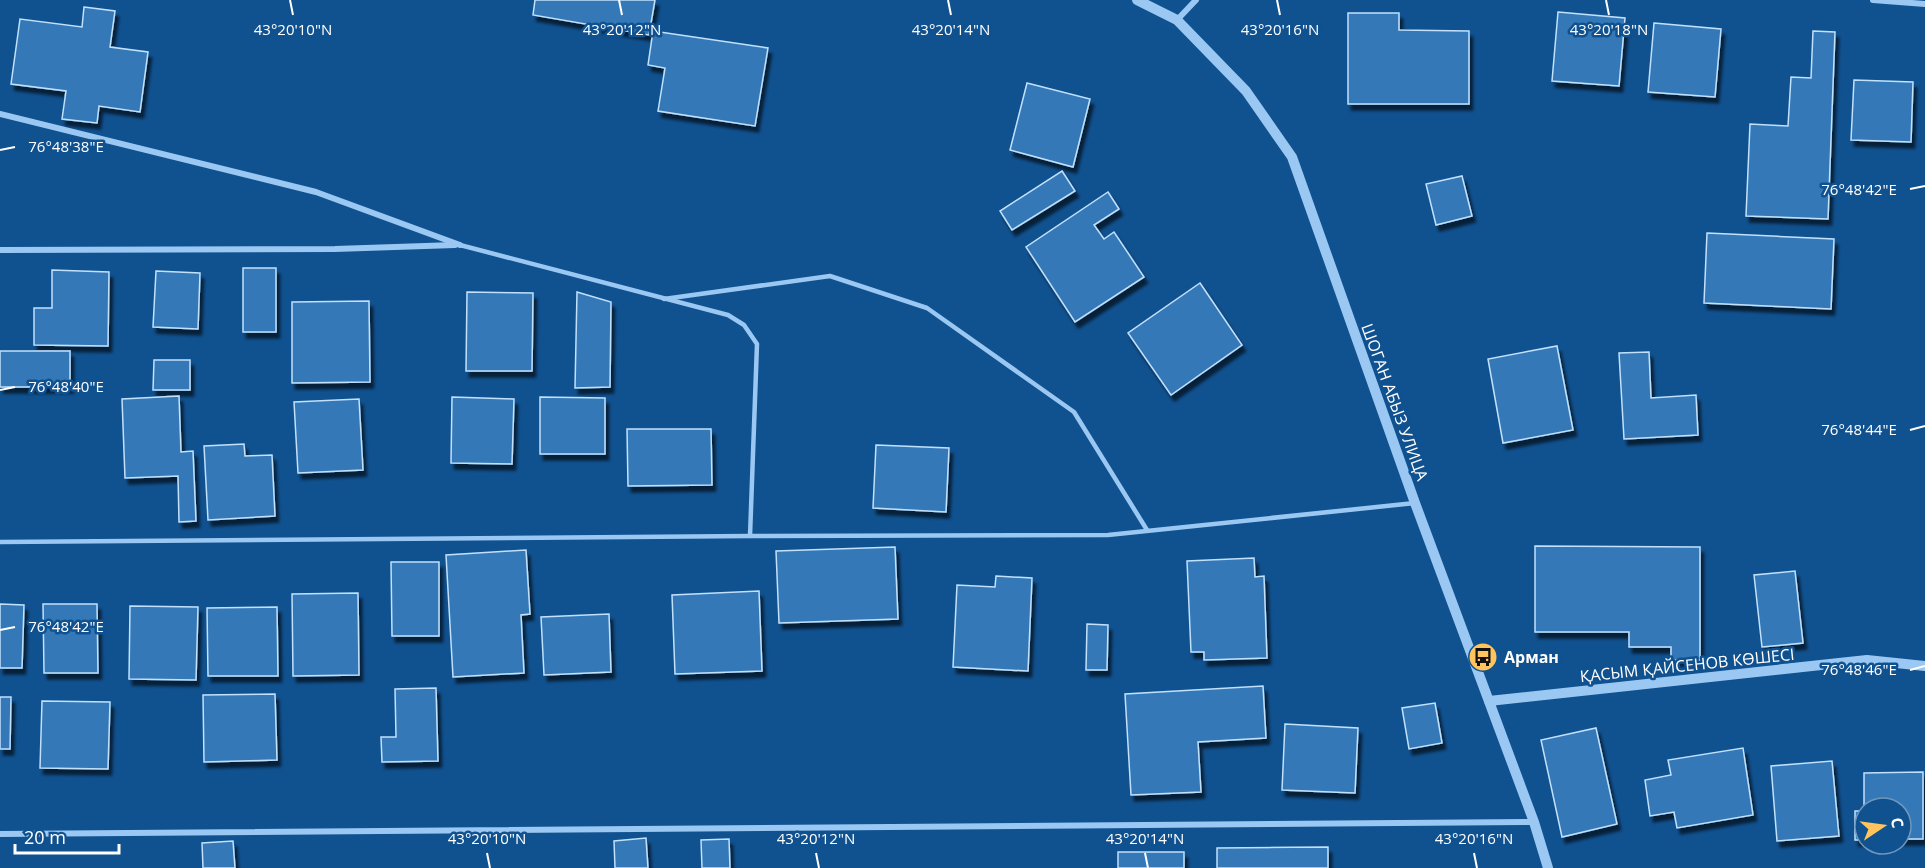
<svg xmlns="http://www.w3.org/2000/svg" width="1925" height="868" font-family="'Open Sans',sans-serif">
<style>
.building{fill:#3478b7;stroke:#c1e1fd;stroke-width:1.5;filter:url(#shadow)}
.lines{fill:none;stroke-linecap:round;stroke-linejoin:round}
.service{stroke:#9ac8f3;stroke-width:4.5}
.minor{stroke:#9ac8f3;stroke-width:6}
.tertiary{stroke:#9ac8f3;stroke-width:10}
.ticks{fill:none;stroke:#fff;stroke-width:2}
.labels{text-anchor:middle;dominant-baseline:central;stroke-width:5;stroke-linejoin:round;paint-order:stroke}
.street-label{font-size:16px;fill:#fff;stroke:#10518f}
.poi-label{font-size:16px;font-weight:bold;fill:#fff;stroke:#10518f;text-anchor:start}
.ticks-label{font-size:15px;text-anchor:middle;fill:#fff;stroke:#10518f;stroke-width:5;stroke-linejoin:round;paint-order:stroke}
</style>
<defs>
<filter id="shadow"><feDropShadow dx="3.5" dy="6" stdDeviation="1.5" flood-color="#0009"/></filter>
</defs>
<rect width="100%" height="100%" fill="#10518f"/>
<g class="building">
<polygon points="535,0 655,0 649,35 533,15"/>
<polygon points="84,7 115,11 110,47 148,52 140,112 99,106 97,123 62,119 66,91 11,84 20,19 82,27"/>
<polygon points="1558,12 1625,18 1619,86 1552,81"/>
<polygon points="1348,13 1399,13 1399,30 1469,31 1469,104 1348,104"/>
<polygon points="1654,23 1721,29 1715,97 1648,92"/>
<polygon points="653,31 768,48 755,126 658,111 665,68 648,65"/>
<polygon points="1813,31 1835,32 1828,219 1746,216 1750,124 1788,126 1791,77 1811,78"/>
<polygon points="1854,80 1913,82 1911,142 1851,140"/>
<polygon points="1027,83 1090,99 1073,167 1010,150"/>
<polygon points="1062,171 1075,191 1012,230 1000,211"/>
<polygon points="1462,176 1472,216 1436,225 1426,184"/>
<polygon points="1108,192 1119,209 1094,225 1104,239 1114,232 1144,277 1075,322 1026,247"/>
<polygon points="1707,233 1834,239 1831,309 1704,303"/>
<rect x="243" y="268" width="33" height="64"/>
<polygon points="52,270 109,272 108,346 34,345 34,308 52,308"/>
<polygon points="156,271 200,273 198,329 153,327"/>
<polygon points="1200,283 1242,345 1171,395 1128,333"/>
<polygon points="467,292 533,293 532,371 466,371"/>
<polygon points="577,292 611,302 610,387 575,388"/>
<polygon points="369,301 370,382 292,383 292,302"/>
<polygon points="1557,346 1573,430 1503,443 1488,359"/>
<rect x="0" y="351" width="70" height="36"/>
<polygon points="1649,352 1651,398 1696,395 1698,435 1624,439 1619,353"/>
<polygon points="154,360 190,360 190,390 153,390"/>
<polygon points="179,396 181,452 193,451 196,521 179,522 178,476 125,478 122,399"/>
<polygon points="452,397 514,399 512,464 451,463"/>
<polygon points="540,397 605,398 605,454 540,454"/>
<polygon points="359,399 363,470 298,473 294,402"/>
<polygon points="627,429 711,429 712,485 628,486"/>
<polygon points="244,444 245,456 272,455 275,516 208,520 204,446"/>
<polygon points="876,445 949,448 946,512 873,508"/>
<polygon points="1535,546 1700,547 1700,660 1671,660 1671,647 1629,647 1629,632 1535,632"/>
<polygon points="895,547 898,619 779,623 776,551"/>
<polygon points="526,550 530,614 521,615 524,673 453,677 446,555"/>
<polygon points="1254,558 1255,577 1264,576 1267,658 1204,660 1204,652 1191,652 1187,561"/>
<polygon points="391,562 439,562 439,636 392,636"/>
<polygon points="1795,571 1803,643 1762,647 1754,575"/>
<polygon points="996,576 1032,578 1028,671 953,667 957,585 995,587"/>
<polygon points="759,591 762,671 675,674 672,595"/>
<polygon points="358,593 359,675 293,676 292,594"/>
<polygon points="0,604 24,605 22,668 0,668"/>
<polygon points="43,604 97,604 98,673 44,673"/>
<polygon points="130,606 198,607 196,680 129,679"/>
<polygon points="277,607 278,676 208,676 207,608"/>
<polygon points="609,614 611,672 544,675 541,617"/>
<polygon points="1087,624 1108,625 1107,670 1086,670"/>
<polygon points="1263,686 1266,738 1198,742 1201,792 1131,795 1125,694"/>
<polygon points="436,688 438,761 382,762 381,737 396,737 395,689"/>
<polygon points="275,694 277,760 204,762 203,695"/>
<polygon points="0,697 11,697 10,749 0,749"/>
<polygon points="42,701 110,702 108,769 40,768"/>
<polygon points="1435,703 1442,743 1409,749 1402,708"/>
<polygon points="1285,724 1358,728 1355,793 1282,790"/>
<polygon points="1596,728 1617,824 1562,837 1541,740"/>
<polygon points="1743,748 1753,815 1677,828 1674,812 1650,816 1645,780 1671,775 1668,760"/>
<polygon points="1832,761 1839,836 1777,841 1771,766"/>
<polygon points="1923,772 1923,839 1901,839 1901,808 1865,808 1865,840 1855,840 1855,811 1864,811 1864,773"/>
<polygon points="646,838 648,868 615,868 614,841"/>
<polygon points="729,839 730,868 702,868 701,840"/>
<polygon points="233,841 235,868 203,868 202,843"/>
<polygon points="1328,847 1328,868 1217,868 1217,848"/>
<rect x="1118" y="852" width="66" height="16"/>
</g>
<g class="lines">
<g class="service">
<polyline points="460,245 728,315 744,325 757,344 750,536"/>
<polyline points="664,299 830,276 927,308 1074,412 1147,530"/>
<polyline points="0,542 750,536 1108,535 1415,503"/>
</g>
<g class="minor">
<polyline points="1873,0 1925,4"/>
<polyline points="1177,20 1196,0"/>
<polyline points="0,114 316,192 460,245"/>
<polyline points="0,250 335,249 455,245"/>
<polyline points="0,834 1534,822"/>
</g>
<g class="tertiary">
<polyline points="1137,0 1177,20 1246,91 1292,157 1415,503 1534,822 1548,868"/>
<polyline points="1489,701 1867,660 1925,666"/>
</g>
</g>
<path class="ticks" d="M290,0L293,15M619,0L622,15M948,0L951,15M1277,0L1280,15M1606,0L1609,15M0,150L15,147M1910,189L1925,186M0,390L15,387M1910,430L1925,426M0,630L15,627M1910,670L1925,666M487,853L490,868M816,853L819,868M1145,853L1148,868M1474,853L1477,868"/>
<defs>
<g id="bus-disc" transform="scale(1.5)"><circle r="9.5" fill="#ffc45c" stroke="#10518f"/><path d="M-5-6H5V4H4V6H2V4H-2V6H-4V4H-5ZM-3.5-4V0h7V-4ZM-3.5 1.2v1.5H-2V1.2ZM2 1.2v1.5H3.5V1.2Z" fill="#111"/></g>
</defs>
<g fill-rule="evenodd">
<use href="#bus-disc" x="1483" y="657"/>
</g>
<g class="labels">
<g class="street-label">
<text transform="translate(1395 402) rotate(70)">ШОГАН АБЫЗ УЛИЦА</text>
<text transform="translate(1687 665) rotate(-6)">ҚАСЫМ ҚАЙСЕНОВ КӨШЕСІ</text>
</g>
<g class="poi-label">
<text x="1504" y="657">Арман</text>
</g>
</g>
<g class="ticks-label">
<text x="293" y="35">43°20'10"N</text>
<text x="622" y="35">43°20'12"N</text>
<text x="951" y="35">43°20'14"N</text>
<text x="1280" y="35">43°20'16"N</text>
<text x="1609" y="35">43°20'18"N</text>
<text x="66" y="152">76°48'38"E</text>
<text x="1859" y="195">76°48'42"E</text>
<text x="66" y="392">76°48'40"E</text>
<text x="1859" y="435">76°48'44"E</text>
<text x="66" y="632">76°48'42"E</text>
<text x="1859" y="675">76°48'46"E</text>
<text x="487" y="844">43°20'10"N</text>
<text x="816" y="844">43°20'12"N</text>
<text x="1145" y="844">43°20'14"N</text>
<text x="1474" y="844">43°20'16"N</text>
</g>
<g transform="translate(1883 826) rotate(77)"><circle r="28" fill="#10518f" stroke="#7097bc" stroke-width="1.5"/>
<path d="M0-4.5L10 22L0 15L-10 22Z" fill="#ffc45c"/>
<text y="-9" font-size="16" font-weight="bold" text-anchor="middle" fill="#ffffff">С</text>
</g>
<path d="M15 844v9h104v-9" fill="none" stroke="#ffffff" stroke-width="3"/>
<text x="24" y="844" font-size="18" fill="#ffffff" stroke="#10518f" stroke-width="4.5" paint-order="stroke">20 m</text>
</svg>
